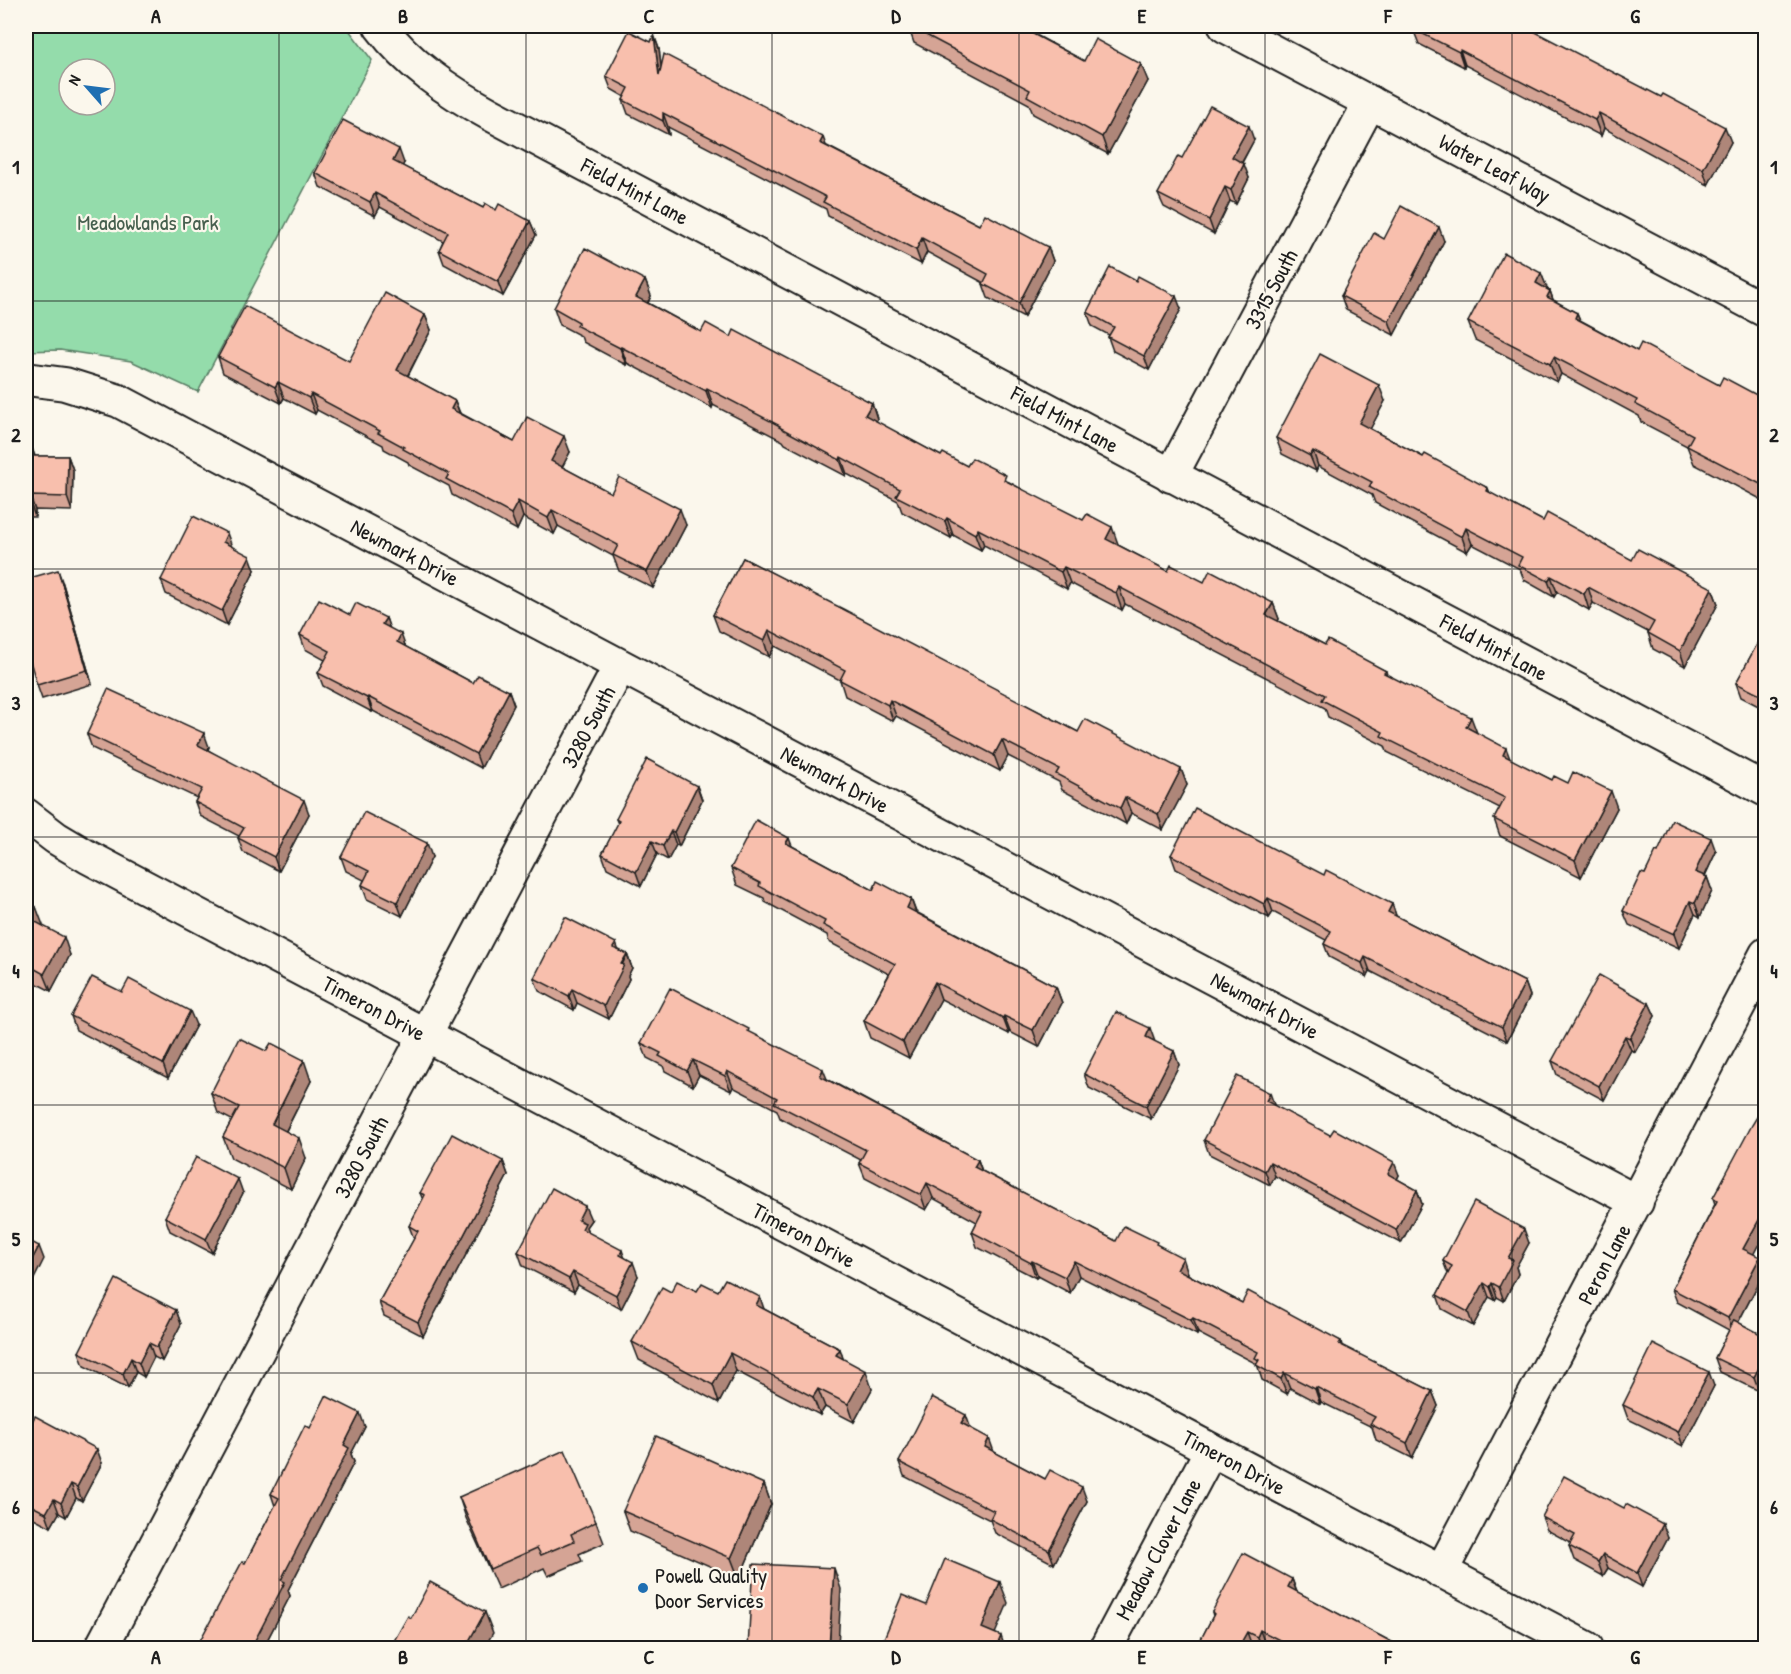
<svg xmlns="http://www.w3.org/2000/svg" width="1791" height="1674" font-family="'Patrick Hand',sans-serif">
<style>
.green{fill:#94dcab;stroke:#587c64;stroke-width:1.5;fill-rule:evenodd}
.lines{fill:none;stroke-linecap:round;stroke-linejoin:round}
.street-casing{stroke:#1c1c1c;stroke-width:36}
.street{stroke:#fbf7ec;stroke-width:32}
.wall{fill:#d5a495;stroke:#1c1c1c;stroke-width:1.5}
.shaded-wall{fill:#ae8679;stroke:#1c1c1c;stroke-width:1.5}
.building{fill:#f8bfad;stroke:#1c1c1c;stroke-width:1.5}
.grid{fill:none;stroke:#1c1c1c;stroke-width:1.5;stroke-opacity:0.55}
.poi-dot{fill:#1f6fb2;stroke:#fbf7ec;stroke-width:2}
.labels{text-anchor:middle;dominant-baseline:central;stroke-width:4.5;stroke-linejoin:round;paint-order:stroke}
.street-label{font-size:22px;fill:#1c1c1c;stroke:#fbf7ec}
.park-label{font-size:22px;fill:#465f4e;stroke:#fbf7ec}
.poi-label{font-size:22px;fill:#1c1c1c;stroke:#fbf7ec;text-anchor:start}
.neatline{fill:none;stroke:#1c1c1c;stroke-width:2}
.grid-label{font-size:20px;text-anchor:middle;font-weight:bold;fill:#1c1c1c}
</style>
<rect width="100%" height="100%" fill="#fbf7ec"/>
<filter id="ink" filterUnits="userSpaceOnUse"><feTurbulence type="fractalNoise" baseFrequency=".0167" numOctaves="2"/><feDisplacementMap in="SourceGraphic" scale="12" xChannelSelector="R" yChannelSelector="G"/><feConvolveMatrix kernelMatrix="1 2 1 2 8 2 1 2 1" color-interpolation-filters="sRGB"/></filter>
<g filter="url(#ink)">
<path class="green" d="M26,26H346L372,60L198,392L131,361L60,350L26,351ZM69,69H105V105H69Z"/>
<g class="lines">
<g class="street-casing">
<g id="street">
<path d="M380,26C409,65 448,91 490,114L1766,790"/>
<polyline points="1225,26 1766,311"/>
<polyline points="26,379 65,384 119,401 1637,1202"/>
<polyline points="1171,476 1370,102"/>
<polyline points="26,815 56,838 88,857 1587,1648"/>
<polyline points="1441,1572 1766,954"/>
<polyline points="101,1648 620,666"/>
<polyline points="1106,1648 1211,1450"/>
</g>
</g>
<use href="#street" class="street"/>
</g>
<g class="wall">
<polygon points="908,26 1026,26 1025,29 1084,61 1148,81 1108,154 1033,114 1029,104 914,43"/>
<polygon points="1413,29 1731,142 1708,185 1604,128 1601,136 1465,65 1464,67 1419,44"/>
<polygon points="654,35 659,49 661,66 827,146 979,225 1048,247 1053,261 1024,317 988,298 983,284 984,283 927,252 921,264 828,216 826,209 668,127 669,135 628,114 623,100 625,97 611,89 606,76 651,42"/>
<polygon points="1254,140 1242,163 1249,178 1236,204 1230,201 1214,234 1164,207 1158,194 1182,158"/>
<polygon points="404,163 402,166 483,208 496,210 530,221 536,235 503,296 444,264 439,250 443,241 380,207 375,216 320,187 315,173"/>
<polygon points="1766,175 1766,193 1761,182"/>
<polygon points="1384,239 1444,241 1394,335 1346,310 1341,296"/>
<polygon points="1541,273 1547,289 1550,291 1553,300 1577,313 1580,320 1637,351 1719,385 1766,400 1766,502 1694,464 1687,446 1641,422 1639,416 1561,374 1557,382 1475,340 1468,322"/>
<polygon points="645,280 651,296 648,303 701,332 731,337 872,403 877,419 876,422 941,456 1009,482 1118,544 1118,545 1168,571 1273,603 1279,619 1278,621 1325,645 1386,671 1387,675 1477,733 1511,760 1552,780 1617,808 1581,877 1500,836 1494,819 1500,808 1387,752 1385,746 1328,717 1325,708 1125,604 1122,610 1070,583 1067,589 984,545 981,550 953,535 951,538 902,512 898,501 847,474 846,476 785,444 783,441 713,405 712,408 627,363 626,365 583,342 581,336 560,325 554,308"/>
<polygon points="1181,309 1149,370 1113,351 1108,337 1109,335 1092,326 1087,312"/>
<polygon points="425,315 431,330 408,376 455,401 460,413 514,442 570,452 562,467 611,493 686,525 653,588 619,571 613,556 558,526 554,534 523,517 517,530 452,495 449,486 409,465 408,462 384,449 383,445 317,410 315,414 284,398 281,403 223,373 218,357 349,361"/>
<polygon points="1385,401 1370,429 1423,457 1488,488 1490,493 1543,521 1632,560 1712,588 1718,604 1685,666 1653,649 1648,633 1648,632 1593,603 1589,610 1557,592 1554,597 1524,580 1520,569 1472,544 1467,552 1375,503 1372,495 1318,466 1316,471 1282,454 1276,438"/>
<polygon points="26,443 30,443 35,456 68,456 73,470 72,511 35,510 35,517 26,517"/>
<polygon points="743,558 1078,732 1181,769 1187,785 1163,830 1131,813 1126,824 1062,790 1059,782 1008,756 1000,771 896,716 893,721 845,696 840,680 775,646 769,657 719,631 713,615"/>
<polygon points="255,570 227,625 166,594 161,580"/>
<polygon points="63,584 92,684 42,699 37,685"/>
<polygon points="350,615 386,618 389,628 406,647 473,683 509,691 514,705 481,768 373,711 372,712 323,686 318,673 325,660 305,649 300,635"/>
<polygon points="1766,628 1766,710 1741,697 1736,683"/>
<polygon points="87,734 209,747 208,750 309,814 279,871 243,852 238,838 239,836 200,816 195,802 197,798 92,748"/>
<polygon points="697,786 702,800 679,846 676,845 668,860 657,854 641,886 607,868 602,854 618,824 616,819"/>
<polygon points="792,846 873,890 911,899 916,912 1056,987 1062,1003 1039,1047 1010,1032 1009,1034 941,999 909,1058 870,1038 864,1021 889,974 829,942 827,935 765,902 764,898 737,885 731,868"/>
<polygon points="1658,852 1716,852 1705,876 1707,877 1712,891 1700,917 1695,914 1679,948 1629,925 1623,911"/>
<polygon points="1171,855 1324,875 1392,904 1396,916 1525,982 1530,996 1507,1041 1370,971 1367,977 1329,957 1324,944 1326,940 1273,912 1269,918 1176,869"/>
<polygon points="341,857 432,857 402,916 367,899 362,885 364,880 346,871"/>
<polygon points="26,902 36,907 42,926 70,955 51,991 26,978"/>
<polygon points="619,950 627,954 632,968 628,976 629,979 609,1019 577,1003 574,1010 539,991 534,978"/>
<polygon points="122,992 196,1025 168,1078 76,1030 71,1016"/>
<polygon points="1649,1003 1655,1016 1635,1052 1631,1050 1604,1100 1557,1075 1552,1061"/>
<polygon points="750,1033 827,1079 978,1160 982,1171 1116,1241 1159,1246 1188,1273 1187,1274 1242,1303 1341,1341 1342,1346 1432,1391 1438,1406 1412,1458 1376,1440 1372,1427 1321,1402 1320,1404 1290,1388 1287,1394 1262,1380 1257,1364 1198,1333 1197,1335 1079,1276 1070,1293 1038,1276 1036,1278 977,1247 972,1232 977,1222 933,1198 926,1210 865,1178 859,1163 861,1160 780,1118 777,1110 733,1087 731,1091 699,1075 693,1086 665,1071 663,1066 647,1058 641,1043"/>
<polygon points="1155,1042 1174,1051 1179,1065 1151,1119 1089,1088 1084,1074"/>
<polygon points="311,1081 286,1131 306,1158 291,1189 231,1158 223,1137 232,1120 218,1113 211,1093"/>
<polygon points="1274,1106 1399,1175 1397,1179 1417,1190 1422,1204 1401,1243 1275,1176 1270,1185 1209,1154 1204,1140"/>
<polygon points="1766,1108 1766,1230 1753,1254 1765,1271 1738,1323 1766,1337 1766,1378 1759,1391 1720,1372 1715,1358 1729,1330 1677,1302 1672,1289 1715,1204 1713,1198"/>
<polygon points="503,1161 508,1175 423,1336 384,1316 379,1302 414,1239 409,1226 423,1200 420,1193"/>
<polygon points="243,1193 212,1253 170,1231 165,1217"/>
<polygon points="591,1220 586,1227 588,1233 625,1258 638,1276 621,1309 578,1285 574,1292 523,1266 518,1252"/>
<polygon points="1529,1243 1516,1267 1518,1274 1504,1301 1497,1297 1495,1300 1489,1297 1473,1326 1442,1309 1437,1295 1448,1274 1443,1261"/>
<polygon points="718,1291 764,1309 840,1349 843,1359 872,1389 854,1422 825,1407 820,1415 736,1371 719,1403 639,1360 632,1342 671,1292"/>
<polygon points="176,1310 181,1324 162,1361 154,1357 144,1377 136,1372 128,1388 84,1366 79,1352"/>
<polygon points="1714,1386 1683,1446 1628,1419 1623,1405"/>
<polygon points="365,1427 351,1454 354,1462 288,1590 290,1596 263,1648 196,1648 245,1563 275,1506 271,1494 310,1428"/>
<polygon points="971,1428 994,1452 1087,1501 1054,1564 995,1533 990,1520 904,1476 899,1462"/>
<polygon points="26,1434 102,1463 82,1501 76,1498 66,1517 59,1513 51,1527 26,1514"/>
<polygon points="764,1484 771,1504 739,1579 630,1531 623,1511"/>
<polygon points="459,1497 596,1522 604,1543 579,1554 582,1561 548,1576 544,1568 498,1589 466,1518"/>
<polygon points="1542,1517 1668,1538 1642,1587 1608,1568 1603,1576 1574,1560 1569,1546 1571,1543 1547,1530"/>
<polygon points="1292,1579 1297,1592 1403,1648 1274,1648 1265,1644 1263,1648 1258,1648 1252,1646 1251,1648 1199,1648 1198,1645 1213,1616 1212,1612"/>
</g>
<g class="shaded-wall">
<polygon points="654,35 659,49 664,90 659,76"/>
<polygon points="1460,50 1465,65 1464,67 1459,52"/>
<polygon points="1141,64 1148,81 1108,154 1102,137"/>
<polygon points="663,113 668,127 669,135 663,121"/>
<polygon points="1599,113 1604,128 1601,136 1595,120"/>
<polygon points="1249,126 1254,140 1237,171 1232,157"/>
<polygon points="1725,127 1731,142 1708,185 1703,169"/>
<polygon points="823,137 828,151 820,143"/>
<polygon points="399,149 404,163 398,175 393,161"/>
<polygon points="1244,164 1249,178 1236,204 1231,190"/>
<polygon points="1225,187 1230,201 1214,234 1209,220"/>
<polygon points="375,193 380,207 375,216 370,202"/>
<polygon points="530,221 536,235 503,296 498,282"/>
<polygon points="1439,227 1444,241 1394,335 1389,321"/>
<polygon points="922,238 927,252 921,264 916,250"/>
<polygon points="1048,247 1053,261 1024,317 1019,303"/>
<polygon points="1541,273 1548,290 1536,283"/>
<polygon points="645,280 651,296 642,313 636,297"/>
<polygon points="1550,291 1556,308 1547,297"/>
<polygon points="1176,296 1181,309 1149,370 1144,356"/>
<polygon points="1577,313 1584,330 1575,318"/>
<polygon points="425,315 431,330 402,386 397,370"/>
<polygon points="621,347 627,363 626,365 620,348"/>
<polygon points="1554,357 1561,374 1557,382 1550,364"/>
<polygon points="278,382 284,398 281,403 275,387"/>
<polygon points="1379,385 1385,401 1365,439 1359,423"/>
<polygon points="707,388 713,405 712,408 706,391"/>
<polygon points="311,394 317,410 315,414 309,398"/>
<polygon points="455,401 461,417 451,409"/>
<polygon points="872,403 877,419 871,432 865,415"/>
<polygon points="564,436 570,452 557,477 551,461"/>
<polygon points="30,443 35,457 30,456"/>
<polygon points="1313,451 1318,466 1316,471 1310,456"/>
<polygon points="68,456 73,470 72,511 67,497"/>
<polygon points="841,457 847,474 846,476 840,460"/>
<polygon points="30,496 35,510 35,517 30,503"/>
<polygon points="518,501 523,517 517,530 511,514"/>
<polygon points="680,509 686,525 653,588 647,572"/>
<polygon points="552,510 558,526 554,534 548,518"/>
<polygon points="947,518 953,535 951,538 945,521"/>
<polygon points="1112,527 1118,544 1112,555 1106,539"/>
<polygon points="1466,528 1472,544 1467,552 1462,537"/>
<polygon points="978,529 984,545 981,550 975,534"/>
<polygon points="227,533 232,547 223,542"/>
<polygon points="250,556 255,570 227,625 222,611"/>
<polygon points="1064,567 1070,583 1067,589 1061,572"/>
<polygon points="58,570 63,584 92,684 87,670"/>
<polygon points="1551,576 1557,592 1554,597 1548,581"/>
<polygon points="1119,587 1125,604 1122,610 1116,593"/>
<polygon points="1588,587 1593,603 1589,610 1584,594"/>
<polygon points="1712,588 1718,604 1685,666 1680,651"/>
<polygon points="1273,603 1279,619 1272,631 1266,615"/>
<polygon points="386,618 391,632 382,624"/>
<polygon points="769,630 775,646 769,657 764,641"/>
<polygon points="401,634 406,648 397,642"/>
<polygon points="509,691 514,705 481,768 476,754"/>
<polygon points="368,697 373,711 372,712 367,698"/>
<polygon points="890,700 896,716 893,721 888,705"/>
<polygon points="1471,717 1477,733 1466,727"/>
<polygon points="204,733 209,747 203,759 198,745"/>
<polygon points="1002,740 1008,756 1000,771 994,755"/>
<polygon points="1506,748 1512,764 1503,755"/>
<polygon points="1181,769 1187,785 1163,830 1158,814"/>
<polygon points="697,786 702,800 679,846 674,832"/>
<polygon points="1611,791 1617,808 1581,877 1575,860"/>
<polygon points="1125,797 1131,813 1126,824 1120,808"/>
<polygon points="304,800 309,814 279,871 274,857"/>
<polygon points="671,831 676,845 668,860 663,846"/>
<polygon points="789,838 795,854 786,843"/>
<polygon points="1711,838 1716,852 1700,886 1695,872"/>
<polygon points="652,841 657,854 641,886 636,872"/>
<polygon points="427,843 432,857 402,916 397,902"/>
<polygon points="1707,877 1712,891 1700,917 1695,903"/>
<polygon points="1268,898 1273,912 1269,918 1264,904"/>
<polygon points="911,899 917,916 907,908"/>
<polygon points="1690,901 1695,914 1679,948 1674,934"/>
<polygon points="1392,904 1397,918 1388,912"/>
<polygon points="36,907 43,925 36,937 30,919"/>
<polygon points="64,937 70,955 51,991 44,974"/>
<polygon points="616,943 621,957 613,948"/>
<polygon points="627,954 632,968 628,976 629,979 609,1019 604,1006"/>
<polygon points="1365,957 1370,971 1367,977 1362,963"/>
<polygon points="935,982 941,999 909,1058 903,1042"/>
<polygon points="1525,982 1530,996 1507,1041 1502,1027"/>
<polygon points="1056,987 1062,1003 1039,1047 1033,1030"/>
<polygon points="572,989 577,1003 574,1010 569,996"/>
<polygon points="1649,1003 1655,1016 1635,1052 1630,1038"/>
<polygon points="190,1011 196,1025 168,1078 163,1064"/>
<polygon points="1004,1016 1010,1032 1009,1034 1003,1018"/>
<polygon points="1150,1028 1155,1042 1146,1037"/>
<polygon points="1625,1036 1631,1050 1604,1100 1599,1086"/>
<polygon points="1174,1051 1179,1065 1151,1119 1146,1106"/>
<polygon points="304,1060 311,1081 279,1144 272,1124"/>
<polygon points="693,1060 699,1075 693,1086 687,1071"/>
<polygon points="823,1069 829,1084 820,1076"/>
<polygon points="727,1071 733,1087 731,1091 725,1076"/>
<polygon points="1270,1093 1275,1107 1266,1101"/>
<polygon points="299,1138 306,1158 291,1189 284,1168"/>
<polygon points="978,1160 983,1175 974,1167"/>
<polygon points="503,1161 508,1175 423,1336 418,1322"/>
<polygon points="1270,1162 1275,1176 1270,1185 1265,1171"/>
<polygon points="1394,1162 1399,1175 1393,1188 1388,1174"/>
<polygon points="238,1179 243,1193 212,1253 206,1239"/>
<polygon points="927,1183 933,1198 926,1210 921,1195"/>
<polygon points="1417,1190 1422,1204 1401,1243 1396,1230"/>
<polygon points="585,1206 591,1220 586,1227 590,1237 587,1243 578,1220"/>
<polygon points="1766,1207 1766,1230 1749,1263 1743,1249"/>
<polygon points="1524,1229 1529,1243 1516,1267 1518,1274 1504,1301 1499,1287 1508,1258"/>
<polygon points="39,1246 44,1259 26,1295 26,1271"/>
<polygon points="622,1250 627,1264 620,1255"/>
<polygon points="1760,1257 1765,1271 1733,1332 1728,1318"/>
<polygon points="1183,1258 1188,1273 1182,1284 1177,1269"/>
<polygon points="1032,1261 1038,1276 1036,1278 1031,1263"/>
<polygon points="1074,1261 1079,1276 1070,1293 1065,1277"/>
<polygon points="633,1262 638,1276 621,1309 616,1295"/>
<polygon points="573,1272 578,1285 574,1292 569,1279"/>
<polygon points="1484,1283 1489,1297 1473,1326 1468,1312"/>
<polygon points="1492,1283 1497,1297 1495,1300 1490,1287"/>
<polygon points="760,1297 766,1315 756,1305"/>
<polygon points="176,1310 181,1324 162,1361 157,1347"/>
<polygon points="1193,1318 1198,1333 1197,1335 1191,1320"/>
<polygon points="149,1343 154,1357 144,1377 139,1363"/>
<polygon points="840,1349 846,1367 836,1355"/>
<polygon points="730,1353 736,1371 719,1403 713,1385"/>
<polygon points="1766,1354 1766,1378 1759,1391 1754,1377"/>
<polygon points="131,1358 136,1372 128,1388 123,1374"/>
<polygon points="866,1371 872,1389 854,1422 848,1404"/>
<polygon points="1709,1372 1714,1386 1683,1446 1678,1432"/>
<polygon points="1284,1373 1290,1388 1287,1394 1281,1379"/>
<polygon points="1316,1387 1321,1402 1320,1404 1315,1389"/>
<polygon points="818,1389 825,1407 820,1415 813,1397"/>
<polygon points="1432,1391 1438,1406 1412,1458 1407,1443"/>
<polygon points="360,1413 365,1427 351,1454 354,1462 288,1590 290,1596 263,1648 251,1648 281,1580 344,1445"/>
<polygon points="966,1415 971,1429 961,1423"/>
<polygon points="989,1438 994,1452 985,1447"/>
<polygon points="97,1449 102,1463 82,1501 77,1487"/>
<polygon points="71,1484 76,1498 66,1517 61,1503"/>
<polygon points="764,1484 771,1504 739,1579 731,1558"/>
<polygon points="1082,1487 1087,1501 1054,1564 1049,1550"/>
<polygon points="54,1499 59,1513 51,1527 46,1513"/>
<polygon points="1663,1524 1668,1538 1642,1587 1637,1573"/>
<polygon points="1603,1554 1608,1568 1603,1576 1598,1562"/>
<polygon points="834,1568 841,1589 838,1648 829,1648"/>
<polygon points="1292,1579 1297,1593 1288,1587"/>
<polygon points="1000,1582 1008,1603 989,1648 982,1628"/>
<polygon points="485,1612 493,1633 484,1648 465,1648"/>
<polygon points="1260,1630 1265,1644 1263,1648 1261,1648 1257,1637"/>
<polygon points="1247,1632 1252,1646 1251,1648 1238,1648"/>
<polygon points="1001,1636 1005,1648 996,1648"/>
</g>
<g class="building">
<polygon points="909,26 1018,26 1084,61 1095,39 1141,64 1102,137 1027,96 1030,90"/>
<polygon points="1415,26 1524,26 1661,97 1663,94 1725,127 1703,169 1599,113 1595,120 1460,50 1459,52 1413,29"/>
<polygon points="629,31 651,42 654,35 659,76 664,54 823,137 820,143 979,225 985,214 1048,247 1019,303 983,284 988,274 922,238 916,250 823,202 826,197 663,113 663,121 623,100 629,88 606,76"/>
<polygon points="1210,106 1249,126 1232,157 1244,164 1231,190 1225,187 1209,220 1158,194 1178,156 1182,158"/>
<polygon points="343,120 399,149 393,161 483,208 485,203 496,210 499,204 530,221 498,282 439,250 448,232 375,193 370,202 315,173"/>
<polygon points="1766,175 1766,184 1761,182"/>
<polygon points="1401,206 1439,227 1389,321 1341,296 1374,233 1384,239"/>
<polygon points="585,248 645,280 636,297 701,332 706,323 731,337 734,330 872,403 865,415 941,456 943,453 967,466 972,458 1006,475 1004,480 1083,520 1087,514 1112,527 1106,539 1168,571 1171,565 1204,582 1210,570 1273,603 1266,615 1325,645 1328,640 1386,671 1384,673 1471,717 1466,727 1506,748 1503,755 1552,780 1554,776 1568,783 1573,772 1611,791 1575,860 1494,819 1505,798 1381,736 1383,732 1322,700 1325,695 1119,587 1116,593 1064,567 1061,572 978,529 975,534 947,518 945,521 896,496 900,489 841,457 840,460 779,427 780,426 707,388 706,391 621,347 620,348 577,326 579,322 554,308"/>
<polygon points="1504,253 1541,273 1536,283 1550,291 1547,297 1577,313 1575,318 1637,351 1641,343 1719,385 1723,377 1766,400 1766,487 1687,446 1693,435 1635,404 1637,400 1554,357 1550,364 1468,322"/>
<polygon points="1110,267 1136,281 1138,276 1176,296 1144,356 1108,337 1114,327 1087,312"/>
<polygon points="385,293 425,315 397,370 455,401 451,409 514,442 527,417 564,436 551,461 611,493 619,477 680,509 647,572 613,555 618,545 552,510 548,518 518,501 511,514 446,479 449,474 403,449 404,447 378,433 380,431 311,394 309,398 278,382 275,387 218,357 245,306 349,361"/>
<polygon points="1320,354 1379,385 1359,423 1423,457 1425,454 1488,488 1487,491 1543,521 1547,513 1632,560 1638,549 1712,588 1680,651 1648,633 1654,622 1588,587 1584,594 1551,576 1548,581 1518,565 1522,557 1466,528 1462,537 1369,487 1372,482 1313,451 1310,456 1276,438"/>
<polygon points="26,443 30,443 30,456 68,456 67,497 30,496 30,503 26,503"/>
<polygon points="193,516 227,533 223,542 250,556 222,611 161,580"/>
<polygon points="743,558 843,609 1078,732 1085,719 1181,769 1158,814 1125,797 1120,808 1056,774 1059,769 1002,740 994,755 890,700 888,705 840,680 845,670 769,630 764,641 713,615"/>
<polygon points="58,570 87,670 37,685 26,647 26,579"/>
<polygon points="319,599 350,615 356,603 386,618 382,624 401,634 397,642 473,683 478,675 509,691 476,754 368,697 367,698 318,673 330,651 300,635"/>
<polygon points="1766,628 1766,698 1736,683"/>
<polygon points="108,689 204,733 198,745 304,800 274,857 238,838 244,828 195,802 202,789 87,734"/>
<polygon points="647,759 697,786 674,832 671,831 663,846 652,841 636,872 602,854 619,821 616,819"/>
<polygon points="1195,808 1324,875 1326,870 1392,904 1388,912 1525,982 1502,1027 1365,957 1362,963 1324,944 1331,931 1268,898 1264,904 1171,855"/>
<polygon points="364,812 427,843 397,902 362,885 369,871 341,857"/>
<polygon points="756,820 789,838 786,843 873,890 877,881 911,899 907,908 1056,987 1033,1030 1004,1016 1003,1018 935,982 903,1042 864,1021 895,964 823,925 825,921 759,886 760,883 731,868"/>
<polygon points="1672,820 1711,838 1695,872 1707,877 1695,903 1690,901 1674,934 1623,911 1641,873 1645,874 1656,851 1658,852"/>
<polygon points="26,902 36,907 30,919 64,937 44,974 26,964"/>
<polygon points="565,917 616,943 613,948 627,954 621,964 624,965 604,1006 572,989 569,996 534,978"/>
<polygon points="1599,975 1649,1003 1630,1038 1625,1036 1599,1086 1552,1061"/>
<polygon points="92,977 122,992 129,979 190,1011 163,1064 71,1016"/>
<polygon points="670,988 749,1029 748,1031 823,1069 820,1076 978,1160 974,1167 1116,1241 1124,1226 1157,1242 1156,1244 1183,1258 1177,1269 1242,1303 1248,1291 1341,1341 1339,1344 1432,1391 1407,1443 1370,1424 1375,1417 1316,1387 1315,1389 1284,1373 1281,1379 1256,1365 1259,1360 1255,1358 1258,1352 1193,1318 1191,1320 1074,1261 1065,1277 1032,1261 1031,1263 972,1232 982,1212 927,1183 921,1195 859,1163 866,1150 774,1103 777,1098 727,1071 725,1076 693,1060 687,1071 659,1056 661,1053 641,1043"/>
<polygon points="1116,1012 1150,1028 1146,1037 1174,1051 1146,1106 1084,1074"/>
<polygon points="239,1038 266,1051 271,1043 304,1060 272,1124 299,1138 284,1168 223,1137 239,1107 211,1093"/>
<polygon points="1237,1076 1270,1093 1266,1101 1330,1135 1334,1129 1394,1162 1388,1174 1417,1190 1396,1230 1270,1162 1265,1171 1204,1140"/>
<polygon points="1763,1107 1766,1108 1766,1207 1743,1249 1760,1257 1728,1318 1672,1289 1717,1201 1713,1198 1752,1125"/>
<polygon points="452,1134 503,1161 418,1322 379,1302 418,1231 409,1226 425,1195 420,1193"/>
<polygon points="196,1157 238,1179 206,1239 165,1217"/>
<polygon points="552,1188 585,1206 578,1220 585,1223 582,1229 622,1250 620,1255 633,1262 616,1295 573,1272 569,1279 518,1252"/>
<polygon points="1474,1202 1524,1229 1508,1258 1513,1260 1499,1287 1492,1283 1490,1287 1484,1283 1468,1312 1437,1295 1452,1266 1443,1261"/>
<polygon points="26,1239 39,1246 26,1271"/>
<polygon points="116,1279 176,1310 157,1347 149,1343 139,1363 131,1358 123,1374 79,1352"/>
<polygon points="725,1279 760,1297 756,1305 840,1349 836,1355 866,1371 848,1404 818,1389 813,1397 730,1353 713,1385 632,1342 662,1287 671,1292 677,1281 697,1291 702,1283 718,1291"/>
<polygon points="1734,1320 1766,1337 1766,1354 1754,1377 1715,1358"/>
<polygon points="1653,1344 1709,1372 1678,1432 1623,1405"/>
<polygon points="326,1396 360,1413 344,1445 349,1448 281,1580 285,1582 251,1648 196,1648 242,1562 245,1563 279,1498 271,1494 305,1425 310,1428"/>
<polygon points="932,1397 966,1415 961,1423 989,1438 985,1447 1045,1479 1050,1470 1082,1487 1049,1550 990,1519 994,1511 899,1462"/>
<polygon points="35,1416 97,1449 77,1487 71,1484 61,1503 54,1499 46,1513 26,1503 26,1434"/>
<polygon points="656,1436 764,1484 731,1558 623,1511"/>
<polygon points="565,1450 596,1522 571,1534 574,1541 541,1555 537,1548 490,1569 459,1497"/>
<polygon points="1564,1476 1624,1508 1626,1504 1663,1524 1637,1573 1603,1554 1598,1562 1569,1546 1575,1535 1542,1517"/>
<polygon points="1243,1553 1292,1579 1288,1587 1403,1648 1295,1648 1260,1630 1257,1637 1247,1632 1238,1648 1204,1648 1198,1645 1214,1614 1212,1612"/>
<polygon points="945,1559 1000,1582 982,1628 1001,1636 996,1648 880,1648 902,1595 926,1605"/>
<polygon points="753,1564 834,1568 829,1648 748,1648"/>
<polygon points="430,1582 485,1612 465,1648 390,1648 408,1616 411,1618"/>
</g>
</g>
<path class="grid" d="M279,26V1648M526,26V1648M772,26V1648M1019,26V1648M1265,26V1648M1512,26V1648M26,301H1766M26,569H1766M26,837H1766M26,1105H1766M26,1373H1766"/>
<circle class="poi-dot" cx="643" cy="1588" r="6"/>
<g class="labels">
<g class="street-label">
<text transform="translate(1495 168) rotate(28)">Water Leaf Way</text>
<text transform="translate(635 191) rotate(28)">Field Mint Lane</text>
<text transform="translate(1271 289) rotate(-62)">3315 South</text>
<text transform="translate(1065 419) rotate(28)">Field Mint Lane</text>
<text transform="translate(405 552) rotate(28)">Newmark Drive</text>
<text transform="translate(1494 647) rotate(28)">Field Mint Lane</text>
<text transform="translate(588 727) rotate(-62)">3280 South</text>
<text transform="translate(835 779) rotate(28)">Newmark Drive</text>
<text transform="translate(1265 1005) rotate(28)">Newmark Drive</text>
<text transform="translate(374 1008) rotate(28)">Timeron Drive</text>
<text transform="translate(361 1157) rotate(-62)">3280 South</text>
<text transform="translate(804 1235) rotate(28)">Timeron Drive</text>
<text transform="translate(1604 1264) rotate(-62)">Peron Lane</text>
<text transform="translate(1234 1462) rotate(28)">Timeron Drive</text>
<text transform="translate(1158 1549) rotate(-62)">Meadow Clover Lane</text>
</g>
<g class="park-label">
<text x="148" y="222">Meadowlands Park</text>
</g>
<g class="poi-label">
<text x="655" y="1575">Powell Quality<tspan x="655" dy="25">Door Services</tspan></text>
</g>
</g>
<rect width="1791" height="1674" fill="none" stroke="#fbf7ec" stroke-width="66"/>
<g transform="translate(87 87) rotate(298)"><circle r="28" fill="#fbf7ec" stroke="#a29f99" stroke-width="1.5"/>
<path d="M0-4.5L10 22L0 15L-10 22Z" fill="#1f6fb2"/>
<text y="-9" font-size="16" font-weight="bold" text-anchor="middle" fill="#1c1c1c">N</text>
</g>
<rect x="33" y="33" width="1725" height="1608" class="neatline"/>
<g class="grid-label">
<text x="156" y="23">A</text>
<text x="403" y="23">B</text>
<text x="649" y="23">C</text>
<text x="896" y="23">D</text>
<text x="1142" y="23">E</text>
<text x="1388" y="23">F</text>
<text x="1635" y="23">G</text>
<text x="16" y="174">1</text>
<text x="1774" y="174">1</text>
<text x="16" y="442">2</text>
<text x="1774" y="442">2</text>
<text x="16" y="710">3</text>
<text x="1774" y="710">3</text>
<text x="16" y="978">4</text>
<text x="1774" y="978">4</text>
<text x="16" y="1246">5</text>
<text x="1774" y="1246">5</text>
<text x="16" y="1514">6</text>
<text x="1774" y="1514">6</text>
<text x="156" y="1664">A</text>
<text x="403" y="1664">B</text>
<text x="649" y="1664">C</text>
<text x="896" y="1664">D</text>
<text x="1142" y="1664">E</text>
<text x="1388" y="1664">F</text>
<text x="1635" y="1664">G</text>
</g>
</svg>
